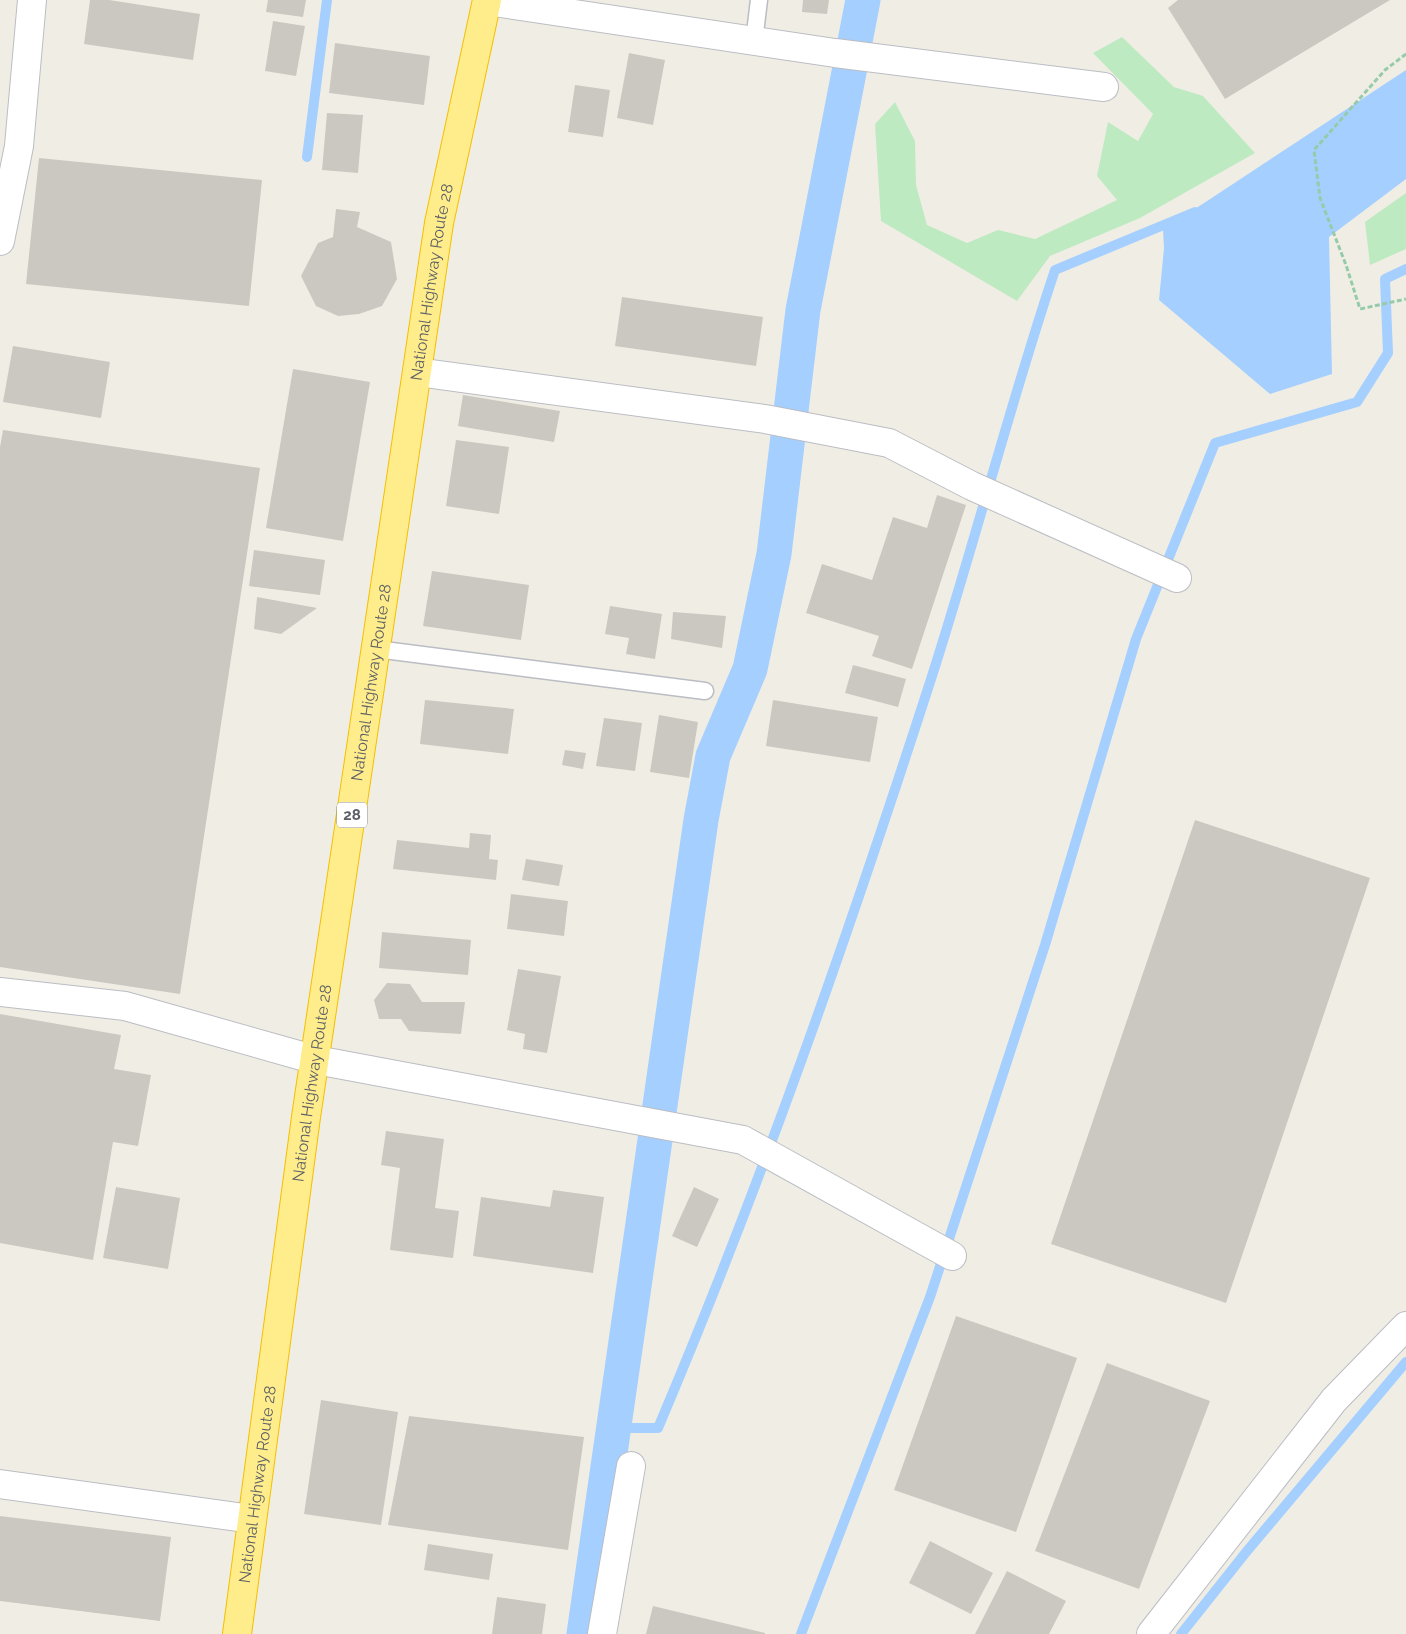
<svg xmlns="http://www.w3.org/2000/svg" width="1406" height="1634" font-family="Raleway,sans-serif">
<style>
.green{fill:#beeac2}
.water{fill:#a5cfff}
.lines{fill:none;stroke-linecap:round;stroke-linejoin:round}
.stream{stroke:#a5cfff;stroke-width:10}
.canal{stroke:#a5cfff;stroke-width:35}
.building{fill:#cbc8c1}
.lane-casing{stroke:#bbbdc4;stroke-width:19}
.street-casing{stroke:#bbbdc4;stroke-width:30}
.highway-casing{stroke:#f4bf00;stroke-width:30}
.path{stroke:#96cbaa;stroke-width:3;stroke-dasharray:5 2.5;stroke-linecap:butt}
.lane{stroke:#fff;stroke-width:16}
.street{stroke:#fff;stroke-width:28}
.highway{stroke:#ffed8c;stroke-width:28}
.labels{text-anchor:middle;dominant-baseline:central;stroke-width:5;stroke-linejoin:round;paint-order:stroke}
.shield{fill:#fff;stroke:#8d8f94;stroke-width:1}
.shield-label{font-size:15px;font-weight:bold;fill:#5c5f66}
.street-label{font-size:16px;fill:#5c5f66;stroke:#fff}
</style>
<rect width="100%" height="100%" fill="#f0eee4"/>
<g class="green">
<polygon points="1122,37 1174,87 1203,96 1255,153 1140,218 1050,256 1017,301 881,221 875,124 895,102 915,141 916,185 927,225 967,243 998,230 1035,239 1117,200 1097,176 1108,122 1138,141 1153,114 1093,53"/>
<polygon points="1406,193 1406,249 1370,265 1365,222"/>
</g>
<polygon class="water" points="1406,70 1406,179 1329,237 1332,374 1270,394 1159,300 1164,248 1163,230"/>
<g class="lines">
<g class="stream">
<polyline points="307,157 327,0"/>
<path d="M613,1428H658C762,1183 850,930 932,676C975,542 1010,404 1055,270L1195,212"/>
<polyline points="801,1634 930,1297 1045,945 1136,639 1215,443 1357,402 1388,353 1385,279 1406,269"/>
<polyline points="1181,1634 1247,1551 1406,1362"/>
</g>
<polyline class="canal" points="584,1634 701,820 713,756 750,669 774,554 803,310 863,0"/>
</g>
<g class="building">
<polygon points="90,0 109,0 200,14 193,60 84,44"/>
<polygon points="268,0 306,0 303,17 266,12"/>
<polygon points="803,0 829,0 827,14 802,12"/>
<polygon points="1178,0 1390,0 1225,99 1168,8"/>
<polygon points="273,21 305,26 296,76 265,71"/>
<polygon points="335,43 430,56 424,105 329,93"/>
<polygon points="629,53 665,60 653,125 617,118"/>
<polygon points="575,85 610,90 603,137 568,132"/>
<polygon points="327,113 363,115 358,173 322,170"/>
<polygon points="39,158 262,180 249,306 26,284"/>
<polygon points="336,209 360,212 357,227 391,242 397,279 382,306 359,314 338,316 316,306 301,276 318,243 333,237"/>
<polygon points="622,297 763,317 756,366 615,346"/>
<polygon points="13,346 110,362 101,418 3,402"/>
<polygon points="293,369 370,382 343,541 266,528"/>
<polygon points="463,395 560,411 554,442 458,426"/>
<polygon points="3,430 260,468 180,994 0,967 0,447"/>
<polygon points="456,440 509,447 499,514 446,506"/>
<polygon points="937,495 966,505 912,669 872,656 879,636 806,613 822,564 872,580 893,517 927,528"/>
<polygon points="254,550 325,560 320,595 249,586"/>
<polygon points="432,571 529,585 521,640 423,626"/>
<polygon points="257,597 317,608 281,634 254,629"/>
<polygon points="610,606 662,614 655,659 626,654 629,638 605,634"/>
<polygon points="673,612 726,616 722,648 671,639"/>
<polygon points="853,665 906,679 898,707 845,693"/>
<polygon points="425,700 514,709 508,754 420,744"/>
<polygon points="773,700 878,717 870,762 766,746"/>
<polygon points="659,715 698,722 689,778 650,772"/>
<polygon points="604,718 642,723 635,771 596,766"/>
<polygon points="565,750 586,753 583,769 562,765"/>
<polygon points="1195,820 1370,878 1226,1303 1051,1244"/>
<polygon points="470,833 491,835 489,859 498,860 496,880 393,869 397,840 469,848"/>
<polygon points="526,859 563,865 559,886 522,880"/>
<polygon points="511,894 568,901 564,936 507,929"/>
<polygon points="382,932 471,940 468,975 379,968"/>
<polygon points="518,969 561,976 547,1053 523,1049 525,1034 507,1030"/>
<polygon points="387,983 410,984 422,1002 465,1002 461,1034 409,1031 401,1019 379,1019 374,1000"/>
<polygon points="0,1014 121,1035 114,1069 151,1075 138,1146 113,1142 93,1260 0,1243"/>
<polygon points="386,1131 444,1139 435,1208 459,1211 453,1258 390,1250 400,1168 381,1165"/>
<polygon points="116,1187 180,1198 168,1269 103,1258"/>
<polygon points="694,1187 719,1199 697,1247 672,1236"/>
<polygon points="553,1190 604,1197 593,1273 473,1256 481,1197 550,1207"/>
<polygon points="956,1316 1077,1358 1016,1532 894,1490"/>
<polygon points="1107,1363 1210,1401 1139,1589 1035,1551"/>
<polygon points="321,1400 398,1412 381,1525 304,1514"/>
<polygon points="409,1416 584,1437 568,1550 388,1525"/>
<polygon points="0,1516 171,1537 160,1621 0,1601"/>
<polygon points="930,1541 993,1573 971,1614 909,1583"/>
<polygon points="428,1544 493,1554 489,1580 424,1570"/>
<polygon points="1007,1571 1066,1601 1049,1634 975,1634"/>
<polygon points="497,1597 546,1604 542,1634 492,1634"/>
<polygon points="653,1606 765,1633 765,1634 646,1634"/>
</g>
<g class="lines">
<g class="lane-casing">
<g id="lane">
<polyline points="754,41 759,0"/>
<polyline points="376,649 705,691"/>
</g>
</g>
<g class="street-casing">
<g id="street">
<polyline points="487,1 835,53 1104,87"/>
<polyline points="0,241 19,146 32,0"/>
<polyline points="417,372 765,419 889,443 972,486 1177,578"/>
<polyline points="0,992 125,1006 316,1060 743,1140 952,1256"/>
<polyline points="0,1484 252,1519"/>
<polyline points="602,1634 631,1466"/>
<polyline points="1151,1634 1334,1400 1406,1326"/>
</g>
</g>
<g class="highway-casing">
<g id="highway">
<path id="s1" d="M237,1634L306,1117L439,223L487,0"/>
</g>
</g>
<polyline class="path" points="1406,54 1385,70 1314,150 1320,198 1346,265 1360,309 1406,299"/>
<use href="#lane" class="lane"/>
<use href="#street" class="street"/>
<use href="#highway" class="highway"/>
</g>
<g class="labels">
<rect class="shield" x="337" y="802.5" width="30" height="25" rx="4"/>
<g class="shield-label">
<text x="352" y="815">28</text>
</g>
<g class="street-label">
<text stroke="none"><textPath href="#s1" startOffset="1366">National Highway Route 28</textPath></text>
<text stroke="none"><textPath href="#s1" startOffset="961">National Highway Route 28</textPath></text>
<text stroke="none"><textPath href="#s1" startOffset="556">National Highway Route 28</textPath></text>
<text stroke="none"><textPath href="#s1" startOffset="151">National Highway Route 28</textPath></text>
</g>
</g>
</svg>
